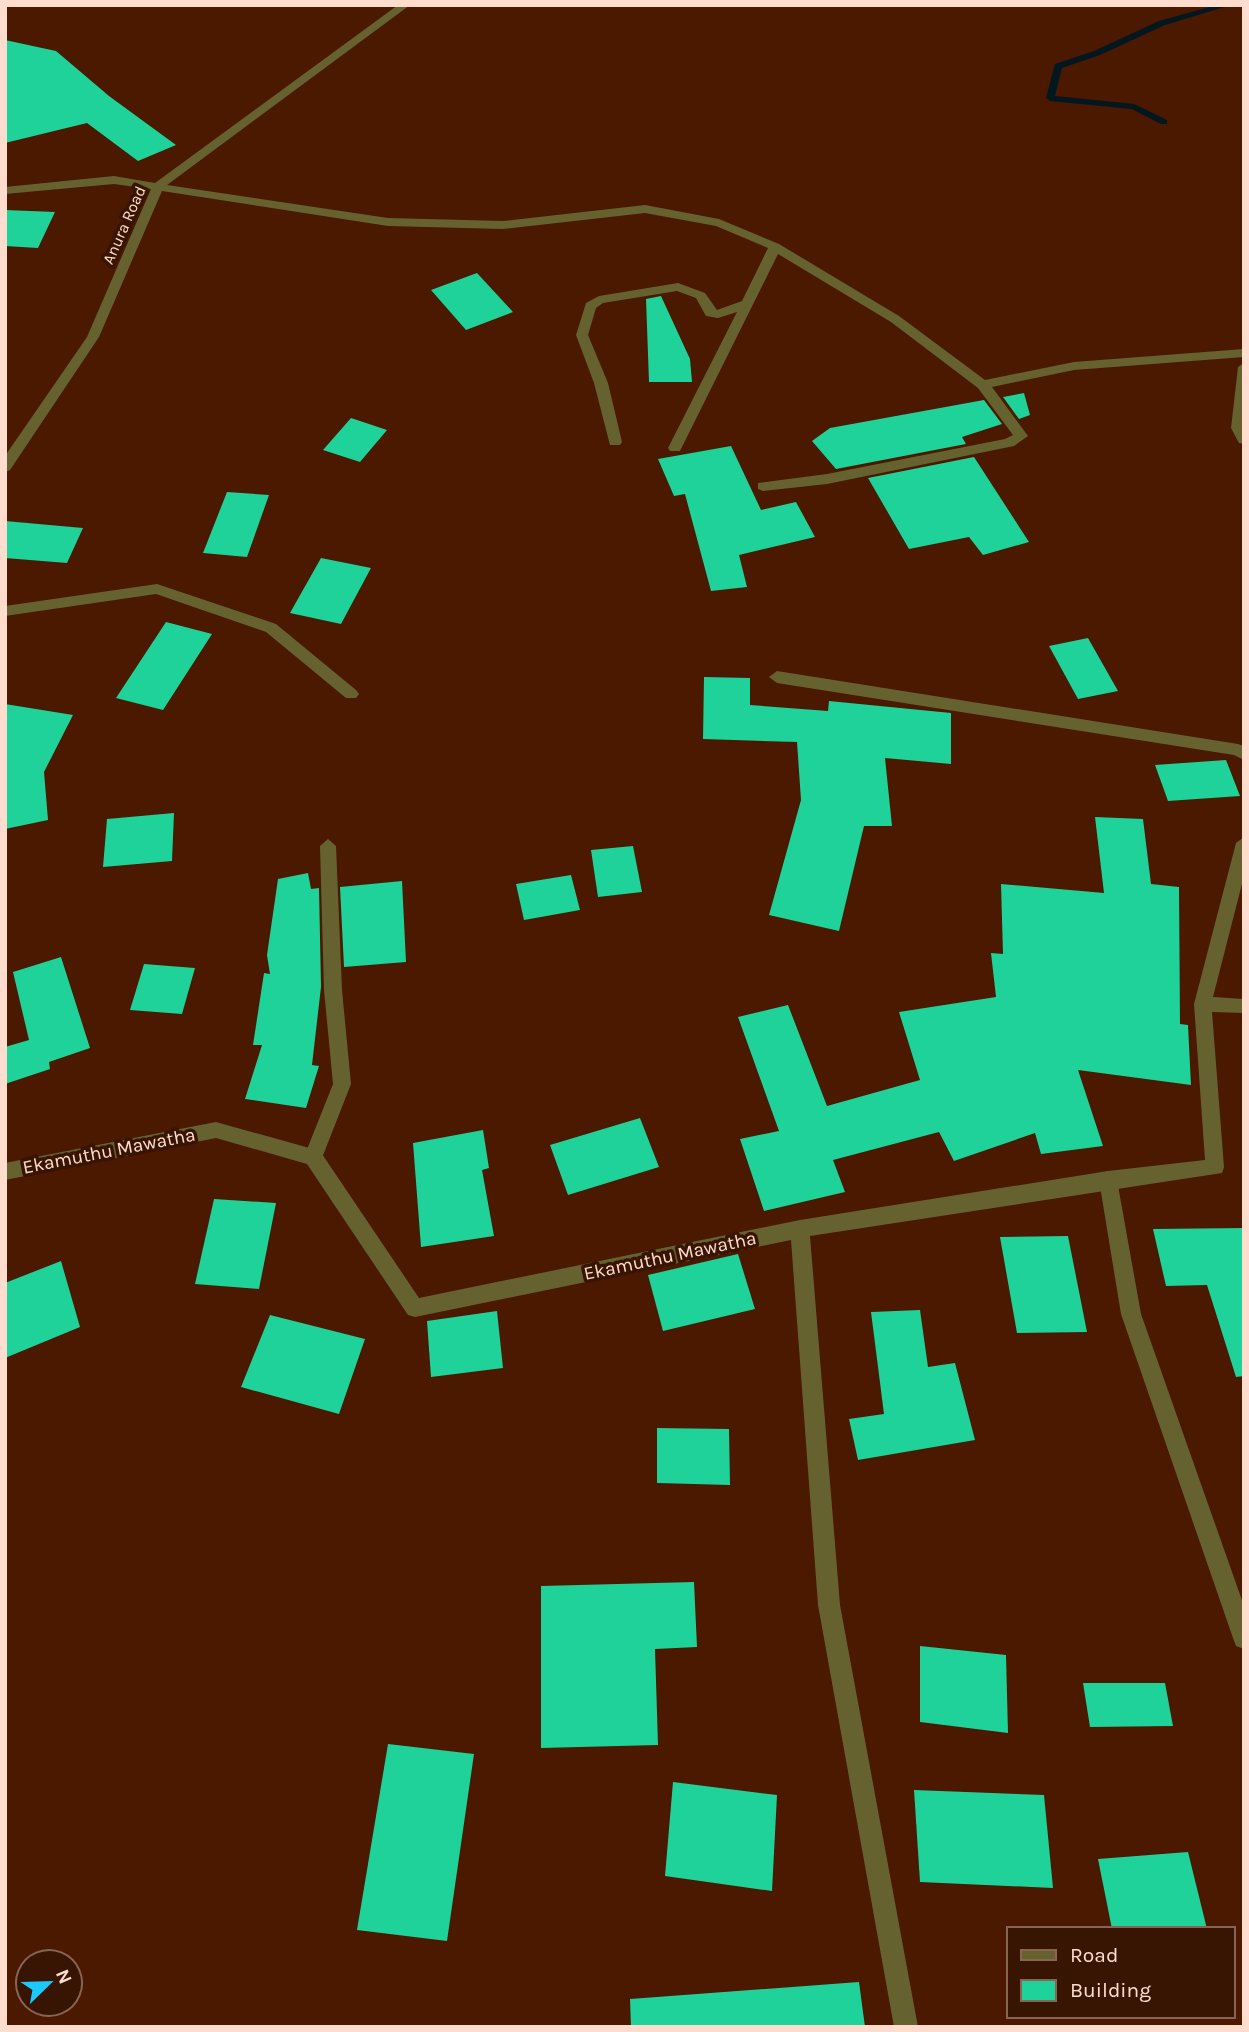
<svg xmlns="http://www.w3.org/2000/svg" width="1249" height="2032" font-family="Karla,sans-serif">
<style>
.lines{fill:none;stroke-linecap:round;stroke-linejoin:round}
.stream{fill:#03171f;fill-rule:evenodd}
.building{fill:#1ed29a}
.lane{fill:#656230;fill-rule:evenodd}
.street{fill:#656230;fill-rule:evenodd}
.labels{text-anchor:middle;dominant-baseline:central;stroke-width:7;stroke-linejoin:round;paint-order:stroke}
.far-street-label{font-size:16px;fill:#ffddce;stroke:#381403}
.street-label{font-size:19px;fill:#ffddce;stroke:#381403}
</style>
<rect width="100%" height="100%" fill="#4b1800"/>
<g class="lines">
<polygon class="stream" points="1217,5 1231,5 1165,25 1100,55 1062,68 1055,96 1134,104 1167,120 1167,124 1161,124 1132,109 1050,101 1046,98 1055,64 1094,51 1159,21"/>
</g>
<g class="building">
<polygon points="5,40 56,51 109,96 176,145 138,161 87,123 5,143"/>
<polygon points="5,210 55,212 38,248 5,246"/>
<polygon points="477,273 513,312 466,330 431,290"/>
<polygon points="661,296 690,359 692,382 649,382 646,299"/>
<polygon points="1024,393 1030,415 1019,419 1003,397"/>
<polygon points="984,400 1002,424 962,437 966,444 836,469 812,441 830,428"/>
<polygon points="351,418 387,430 360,462 323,450"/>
<polygon points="731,446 761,510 796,502 815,537 739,555 747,587 711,591 685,494 674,496 658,459"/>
<polygon points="974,457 1029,542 983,555 969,537 909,549 868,478"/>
<polygon points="227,492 269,495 247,557 203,553"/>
<polygon points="5,521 83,528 67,563 5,558"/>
<polygon points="321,558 371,568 341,624 290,613"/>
<polygon points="166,622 212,634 163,710 116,698"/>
<polygon points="1088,638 1118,691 1078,699 1049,646"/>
<polygon points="704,677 750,678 750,705 828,711 829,701 951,713 951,764 885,758 892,826 864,826 839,931 769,915 801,800 797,742 703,739"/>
<polygon points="5,704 73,715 44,772 48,820 5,829"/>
<polygon points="1226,760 1240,796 1168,801 1155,765"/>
<polygon points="174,813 172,861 103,867 107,819"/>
<polygon points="1095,817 1143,819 1151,884 1179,887 1180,1024 1188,1025 1191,1085 1078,1070 1103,1146 1041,1154 1035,1133 954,1161 939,1132 833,1160 845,1192 764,1211 740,1139 779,1131 738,1017 788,1005 827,1106 920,1080 899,1012 996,997 991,953 1003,954 1001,884 1104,893"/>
<polygon points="633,846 642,892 598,897 591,850"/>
<polygon points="308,873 311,889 319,888 321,987 312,1065 319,1066 306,1108 245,1099 262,1045 253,1045 264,973 270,974 267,955 278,879"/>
<polygon points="571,875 580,910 524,920 516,884"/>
<polygon points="402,881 406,962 344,967 340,887"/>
<polygon points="61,957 90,1048 49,1062 50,1069 5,1084 5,1047 29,1040 13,972"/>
<polygon points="144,964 195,968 182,1014 130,1010"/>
<polygon points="640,1118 659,1167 568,1195 550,1145"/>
<polygon points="483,1130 489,1168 482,1170 494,1236 421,1247 413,1143"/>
<polygon points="214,1199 276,1203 259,1289 195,1284"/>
<polygon points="1244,1228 1244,1376 1236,1377 1207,1285 1166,1286 1153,1229"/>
<polygon points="1068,1236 1087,1332 1017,1333 1000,1237"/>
<polygon points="738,1254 755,1309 663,1331 648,1275"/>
<polygon points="61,1261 80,1327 5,1358 5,1283"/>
<polygon points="920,1310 928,1367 955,1363 975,1440 858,1460 849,1419 884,1414 871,1312"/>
<polygon points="497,1311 503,1368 431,1377 427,1321"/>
<polygon points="270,1315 365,1339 339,1414 241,1387"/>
<polygon points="657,1428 729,1429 730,1485 657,1483"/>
<polygon points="694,1582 697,1647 655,1649 658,1745 541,1748 541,1586"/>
<polygon points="920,1646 1006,1655 1008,1733 920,1722"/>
<polygon points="1083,1683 1165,1683 1173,1726 1090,1727"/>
<polygon points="388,1744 474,1754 447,1941 357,1930"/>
<polygon points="673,1782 777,1795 772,1891 665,1876"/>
<polygon points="914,1790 1044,1795 1053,1888 920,1882"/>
<polygon points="1188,1852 1207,1929 1112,1929 1098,1859"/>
<polygon points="859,1982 865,2027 631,2027 630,1999"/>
</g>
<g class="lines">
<g class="lane">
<polygon points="777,671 1238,744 1244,746 1244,760 1234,755 777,683 769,677"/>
<polygon points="328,839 336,846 342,990 351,1084 320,1163 313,1165 306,1163 304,1157 333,1084 324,990 320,846"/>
<polygon points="1108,1171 1115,1174 1117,1180 1141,1314 1244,1606 1244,1649 1236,1646 1233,1638 1121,1314 1099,1180 1101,1174"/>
</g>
<g class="street">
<polygon points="398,5 410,5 167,185 388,218 503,221 645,205 719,219 779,244 899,316 985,380 1074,362 1244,349 1244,357 1074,370 992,387 1028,436 1014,446 827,484 763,491 758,489 758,483 827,474 1005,439 1013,435 978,388 891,322 778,254 680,451 670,451 668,448 737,312 718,318 706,316 696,298 677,291 603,303 596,308 588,335 608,383 622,442 620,445 610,445 594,383 576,335 586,303 599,296 678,283 705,293 717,310 742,301 768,248 716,226 645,213 503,229 388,226 162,191 99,337 10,470 5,472 5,456 87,337 151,189 114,184 5,194 5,187 114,176 155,183"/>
<polygon points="1244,363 1244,444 1239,443 1231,428 1238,367"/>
<polygon points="157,584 276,624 356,690 359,694 356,698 346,698 266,632 156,594 5,616 5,606"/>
<polygon points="1244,837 1244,876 1213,997 1244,999 1244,1013 1212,1012 1224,1167 1222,1173 810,1236 840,1605 918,2027 894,2027 818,1605 791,1240 415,1317 408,1315 307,1164 216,1138 5,1180 5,1163 216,1122 313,1149 320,1151 419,1298 800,1220 1108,1171 1205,1160 1194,1004 1236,843"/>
</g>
</g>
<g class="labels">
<g class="far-street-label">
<text transform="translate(124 225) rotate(-66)">Anura Road</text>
</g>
<g class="street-label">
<text transform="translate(109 1151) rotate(-11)">Ekamuthu Mawatha</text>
<text transform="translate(670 1256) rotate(-12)">Ekamuthu Mawatha</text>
</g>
</g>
<rect width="1249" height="2032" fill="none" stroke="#ffddce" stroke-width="14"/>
<rect x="1007" y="1927" width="228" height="91" fill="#381403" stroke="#886454" stroke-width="2"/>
<rect x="1021" y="1950" width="35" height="10" fill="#656230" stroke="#886454" stroke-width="2"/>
<text x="1070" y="1962" font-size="21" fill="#ffddce">Road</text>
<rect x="1021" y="1980" width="35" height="21" fill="#1ed29a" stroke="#886454" stroke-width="2"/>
<text x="1070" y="1997" font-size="21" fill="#ffddce">Building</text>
<g transform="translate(49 1983) rotate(67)"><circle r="33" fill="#381403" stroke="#886454" stroke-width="2"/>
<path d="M0-5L12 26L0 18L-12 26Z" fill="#1bcafc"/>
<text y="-10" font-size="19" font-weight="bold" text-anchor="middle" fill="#ffddce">N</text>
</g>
</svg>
